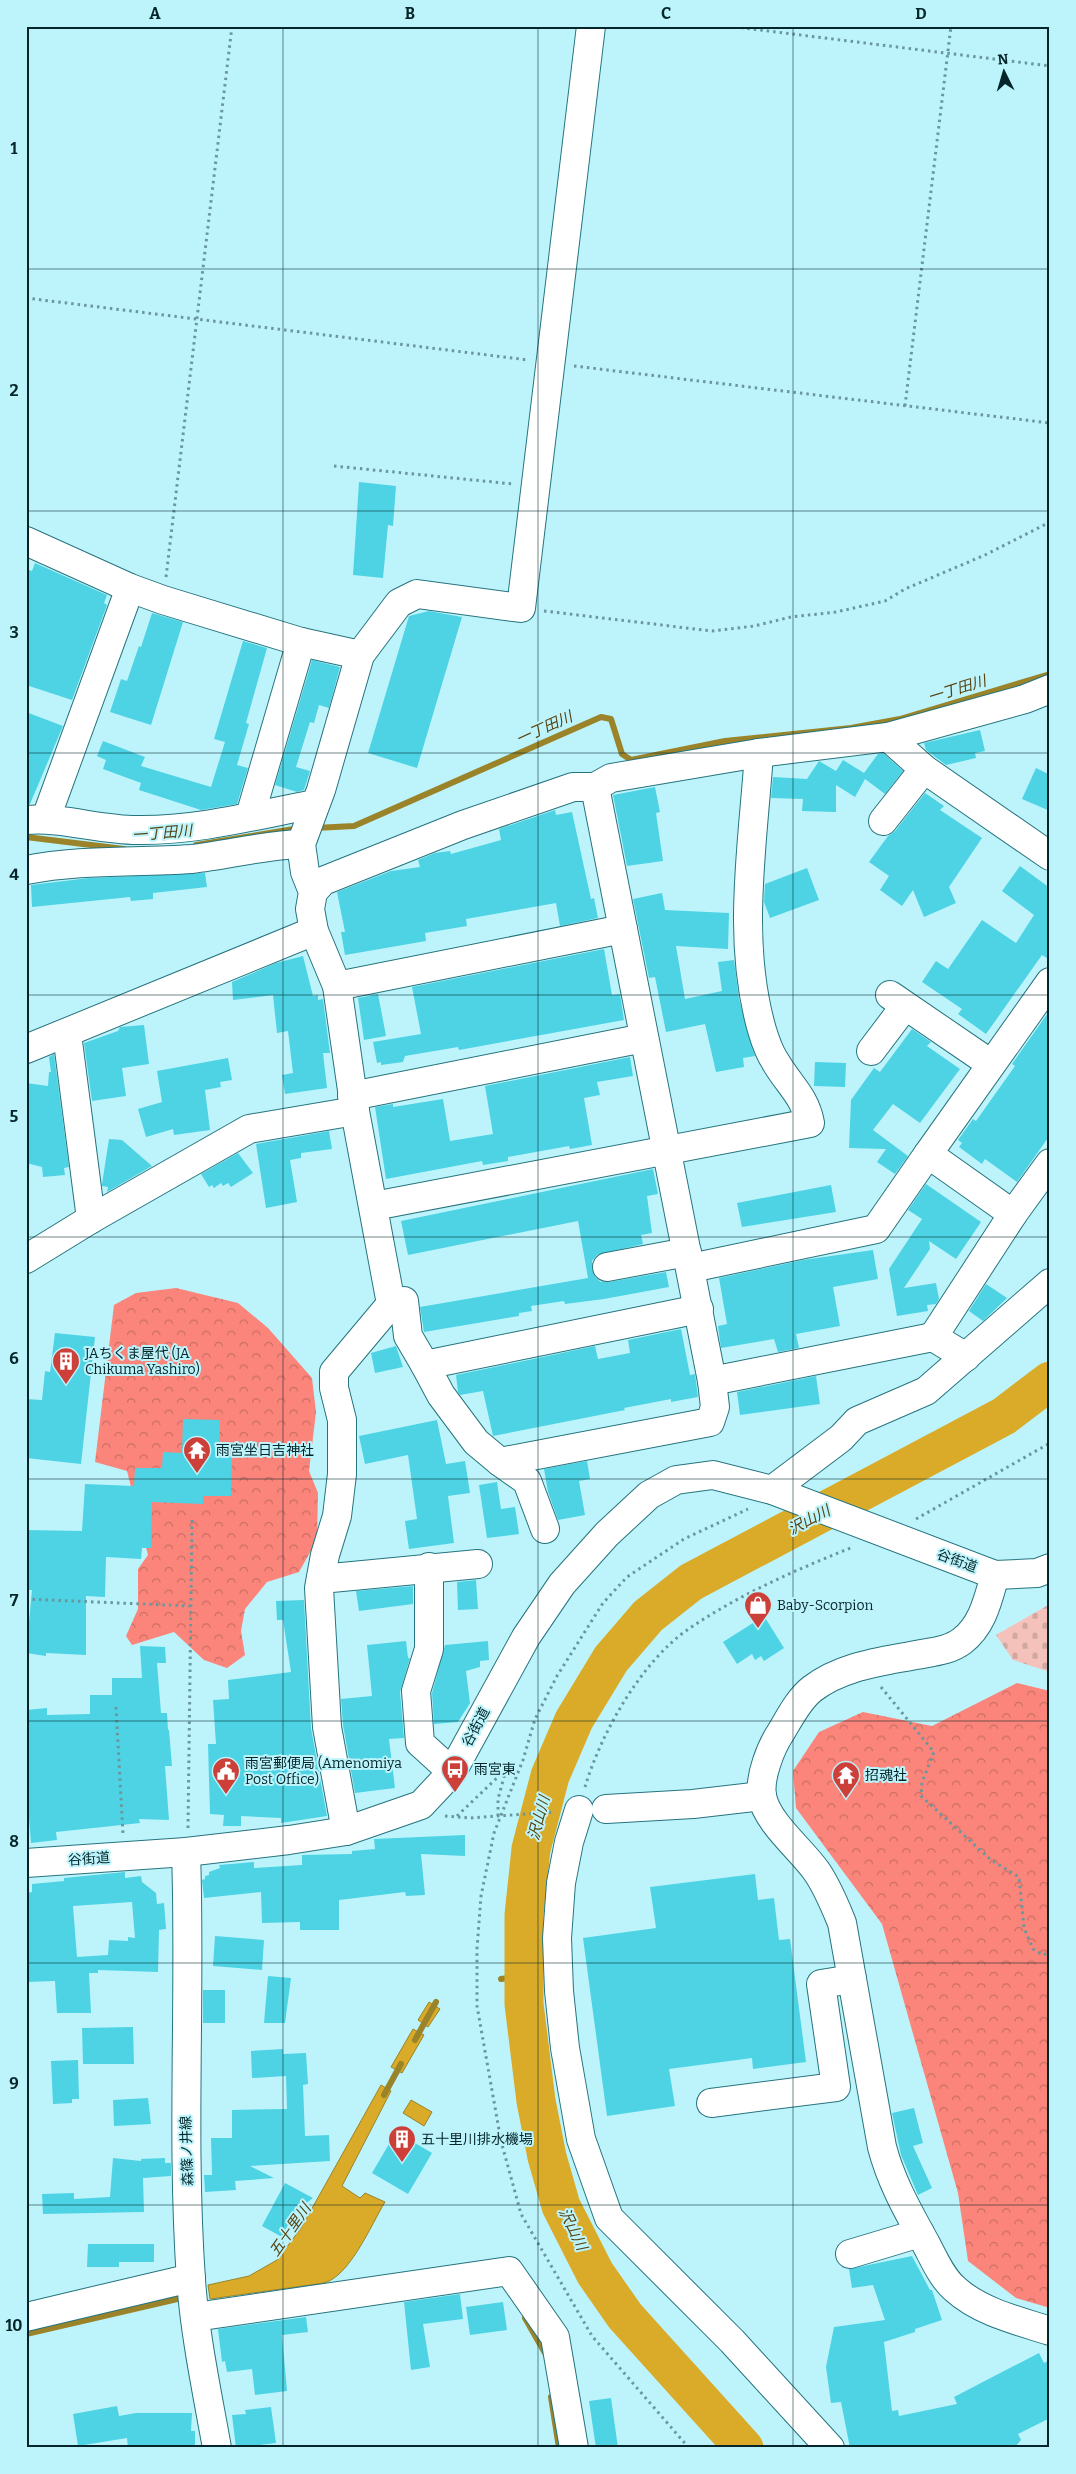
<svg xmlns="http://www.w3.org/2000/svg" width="1076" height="2474" font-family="Bitter,'Noto Sans JP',serif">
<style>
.forest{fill:url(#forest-crowns)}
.cemetery{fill:url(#cemetery-stones)}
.water{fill:#daab29;stroke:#9a8329}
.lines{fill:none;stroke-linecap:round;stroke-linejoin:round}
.stream{stroke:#9a8329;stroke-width:6}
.river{stroke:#daab29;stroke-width:39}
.building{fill:#4dd3e4;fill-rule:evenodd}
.minor-casing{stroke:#26747e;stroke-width:30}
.major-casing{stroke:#26747e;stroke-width:30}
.path{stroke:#6a979d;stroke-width:3;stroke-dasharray:2.5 4;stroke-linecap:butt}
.minor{stroke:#fff;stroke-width:28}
.major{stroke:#fff;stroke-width:28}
.grid{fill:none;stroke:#042529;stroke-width:1;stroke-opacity:0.55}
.labels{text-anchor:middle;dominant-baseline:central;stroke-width:4;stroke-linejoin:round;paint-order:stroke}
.poi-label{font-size:14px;fill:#042529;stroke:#bdf4fc;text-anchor:start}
.street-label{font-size:14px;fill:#042529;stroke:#bdf4fc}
.water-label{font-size:15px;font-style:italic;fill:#564311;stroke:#bdf4fc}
.neatline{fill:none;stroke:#042529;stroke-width:2}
.grid-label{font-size:16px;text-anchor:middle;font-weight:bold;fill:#042529}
</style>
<defs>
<pattern id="forest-crowns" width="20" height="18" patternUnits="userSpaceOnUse" patternTransform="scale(1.25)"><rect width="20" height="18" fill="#fb857a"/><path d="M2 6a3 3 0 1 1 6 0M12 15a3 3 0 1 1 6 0" fill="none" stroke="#c96d64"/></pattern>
<pattern id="cemetery-stones" width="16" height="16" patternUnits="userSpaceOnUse" patternTransform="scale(1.25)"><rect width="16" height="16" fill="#f5c2bb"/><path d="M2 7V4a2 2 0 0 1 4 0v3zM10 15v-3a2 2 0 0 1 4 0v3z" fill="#d0a7a1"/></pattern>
</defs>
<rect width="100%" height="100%" fill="#bdf4fc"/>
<g class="forest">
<polygon points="176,1288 238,1303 268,1328 312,1378 316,1412 309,1471 318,1493 317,1540 299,1572 267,1582 245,1609 241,1631 245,1655 227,1668 204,1660 174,1632 132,1645 126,1636 138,1609 138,1569 148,1555 127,1471 95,1462 114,1305 136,1293"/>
<polygon points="1017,1683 1050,1691 1050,2308 1016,2298 968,2261 958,2193 882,1924 796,1808 793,1771 819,1732 863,1712 932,1726"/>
</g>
<polygon class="cemetery" points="1050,1604 1050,1672 1013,1660 996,1635"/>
<g class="water">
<polygon points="429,2002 440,2009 428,2027 418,2020"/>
<polygon points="413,2029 424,2035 402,2073 391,2067"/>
<path d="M381,2085L391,2091L342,2186L360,2198L365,2193L385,2202C371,2225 350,2276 324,2283L210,2299L208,2285L249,2276L277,2260L301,2228Z"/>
<polygon points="411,2100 432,2112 424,2126 403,2113"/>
</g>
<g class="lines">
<g class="stream">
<polyline points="315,828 354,826 601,717 611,719 622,754 631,760 725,741 851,728 900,719 1050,674"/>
<polyline points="26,837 124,849"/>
<polyline points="196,845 300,828"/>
<polyline points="501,1979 523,1976"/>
<polyline points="415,2040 436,2002"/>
<polyline points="384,2095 401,2064"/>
<polyline points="525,2318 545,2353"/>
<polyline points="26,2334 186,2297"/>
<polyline points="551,2397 559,2448"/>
</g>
<polyline class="river" points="744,2448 625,2316 595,2273 561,2206 547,2157 536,2101 524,2004 524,1915 531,1849 550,1776 574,1720 611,1659 648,1616 691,1582 1004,1416 1050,1381"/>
</g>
<g class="building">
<polygon points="359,482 396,486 393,526 388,525 383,578 353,575"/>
<polygon points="35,563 107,595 104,603 107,605 72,700 26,685 26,569 32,571"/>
<polygon points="429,611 462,617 417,768 368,753 409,616"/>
<polygon points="152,613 183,622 151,725 110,712 121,679 127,681 139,646 141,647"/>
<polygon points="243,641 267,648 246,723 249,724 237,765 248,768 237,804 201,810 139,790 141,783 103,769 106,760 97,756 103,741 145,757 141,766 211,787 225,742 214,739"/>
<polygon points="312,660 340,667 329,708 319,705 314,723 310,722 296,767 310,771 304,790 297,792 275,785"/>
<polygon points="26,712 63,726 30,804 26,804"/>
<polygon points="980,730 985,751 975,753 976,758 946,765 926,750 924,743"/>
<polygon points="883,753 903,771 885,794 865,779 855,797 836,785 836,812 802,811 803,799 771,798 773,777 807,779 819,761 836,771 843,760 864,773 878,754"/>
<polygon points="1036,768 1050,775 1050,811 1022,799"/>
<polygon points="655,787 660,812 656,813 663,861 627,866 613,795"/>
<polygon points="925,793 944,806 940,810 982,838 949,887 956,903 924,917 913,890 902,906 880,890 889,876 869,862 888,836 895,831"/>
<polygon points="555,810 556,815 572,812 591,899 594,898 598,918 560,926 556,903 466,919 467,926 425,933 426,941 345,955 341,932 345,932 337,892 391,871 420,867 418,860 435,853 450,851 451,854 501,840 499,829"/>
<polygon points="1020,866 1050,888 1050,960 1042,955 986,1034 958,1014 962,1009 922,982 936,961 948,969 982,920 1016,943 1034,915 1002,891"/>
<polygon points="807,868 819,900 770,918 764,902 765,884"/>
<polygon points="205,873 207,887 153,893 153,899 131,901 130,897 32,907 31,885 89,878"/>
<polygon points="662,893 665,910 729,913 728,949 676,946 685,999 722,991 718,962 734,960 739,999 755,1056 743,1058 744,1067 716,1072 705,1024 666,1032 655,977 649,978 633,899"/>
<polygon points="604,949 612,995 620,994 624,1020 459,1050 458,1047 405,1056 403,1062 381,1065 381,1062 377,1063 373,1042 421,1034 412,987"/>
<polygon points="303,956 313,996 318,995 318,1000 323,999 330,1053 323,1053 327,1088 285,1094 282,1075 293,1073 288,1031 277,1033 273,995 233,1000 232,982 276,963"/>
<polygon points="378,994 386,1036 364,1040 358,998"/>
<polygon points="1050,1010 1050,1135 1017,1182 985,1159 982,1164 959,1147 962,1143 958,1140 973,1119 976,1121 1015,1066 1012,1064"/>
<polygon points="144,1025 149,1064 122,1068 126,1096 92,1101 84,1043 118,1031 120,1027"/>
<polygon points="912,1029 931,1042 927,1046 960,1069 920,1123 893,1104 873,1130 908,1156 895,1174 877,1162 886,1149 849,1148 851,1100 874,1068 880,1072"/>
<polygon points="54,1054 69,1167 64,1168 65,1175 43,1177 42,1167 26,1163 26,1083 48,1086 49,1072 51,1072 49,1057"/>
<polygon points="630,1057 633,1076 597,1082 600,1095 584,1098 592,1145 570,1149 569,1146 508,1157 508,1161 483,1165 482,1161 386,1179 375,1107 393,1104 393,1107 443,1099 450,1141 493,1134 485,1086"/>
<polygon points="228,1058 232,1080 220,1082 221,1087 205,1090 210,1130 174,1135 173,1129 146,1137 138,1109 162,1102 157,1071"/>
<polygon points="815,1062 846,1063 845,1087 814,1086"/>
<polygon points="329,1131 332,1149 301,1153 301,1158 290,1160 297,1202 266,1208 256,1144"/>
<polygon points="109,1139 122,1140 152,1166 107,1192 108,1187 102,1186 102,1184"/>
<polygon points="238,1153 253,1173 231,1187 228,1183 223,1186 221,1183 214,1188 212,1185 209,1187 201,1174"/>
<polygon points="653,1169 658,1194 647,1196 652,1233 641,1235 643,1244 597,1255 592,1261 592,1269 596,1278 601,1282 609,1282 666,1272 669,1287 604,1299 565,1304 564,1301 531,1306 532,1311 519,1313 519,1316 424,1332 420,1307 588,1278 578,1221 408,1255 401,1221"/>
<polygon points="926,1184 981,1222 956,1259 929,1241 930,1249 904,1288 936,1283 939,1299 936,1304 927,1305 928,1311 897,1316 889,1269 922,1219 908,1210"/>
<polygon points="831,1185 836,1212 742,1227 737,1203"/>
<polygon points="873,1250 878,1279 833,1287 840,1326 796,1334 799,1348 778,1352 774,1339 721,1348 718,1326 727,1324 719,1278 803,1260"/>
<polygon points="986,1284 1007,1298 983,1321 969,1311"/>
<polygon points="681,1329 690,1375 695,1374 698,1397 671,1402 671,1399 624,1408 625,1410 493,1436 483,1391 460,1395 458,1392 456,1375 595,1346 598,1359 630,1353 628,1340"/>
<polygon points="55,1333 95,1337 81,1464 26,1458 26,1399 42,1400 45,1371 50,1372"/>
<polygon points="396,1346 403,1367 375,1373 371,1353"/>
<polygon points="816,1376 820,1404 740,1415 737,1392"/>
<polygon points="183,1419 220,1420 219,1454 232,1454 231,1496 203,1496 203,1504 152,1502 151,1548 142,1548 141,1559 106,1557 105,1597 86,1596 86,1655 46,1653 46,1656 26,1653 32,1590 26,1590 26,1530 82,1531 85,1484 134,1486 135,1468 162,1468 163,1452 182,1453"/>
<polygon points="437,1420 446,1464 465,1461 470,1493 448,1496 454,1543 409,1549 405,1521 417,1519 408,1455 365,1464 359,1436"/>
<polygon points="587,1461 590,1479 579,1481 585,1515 558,1520 548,1492 544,1469"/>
<polygon points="497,1482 501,1509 515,1507 519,1534 487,1538 479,1485"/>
<polygon points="476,1580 478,1609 458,1610 457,1582"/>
<polygon points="413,1586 413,1604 359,1611 356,1591"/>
<polygon points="304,1600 311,1728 327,1816 281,1823 281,1818 241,1816 241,1826 223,1826 224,1815 210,1814 208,1744 216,1744 213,1700 229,1699 228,1680 291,1672 283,1620 277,1620 276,1601"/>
<polygon points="764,1616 784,1648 764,1661 761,1656 755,1660 752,1654 737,1664 723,1642"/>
<polygon points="406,1641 408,1658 410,1658 400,1692 404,1738 389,1739 395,1788 355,1793 343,1725 341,1699 372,1696 367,1645"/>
<polygon points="488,1641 489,1660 480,1661 480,1667 466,1671 470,1703 458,1722 434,1724 432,1693 445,1645"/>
<polygon points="140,1646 165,1647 166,1663 157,1663 161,1713 167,1713 168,1730 169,1730 172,1766 165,1766 169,1820 139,1819 140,1823 56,1832 57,1840 31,1843 29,1818 26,1818 26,1710 47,1708 47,1715 90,1714 90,1695 112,1695 112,1678 142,1678"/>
<polygon points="465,1835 465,1856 421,1854 425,1895 406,1896 405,1892 339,1900 339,1930 300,1930 300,1922 262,1923 261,1892 204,1898 202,1880 205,1879 205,1876 209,1875 209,1872 220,1868 219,1865 254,1862 254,1868 302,1865 302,1855 352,1854 352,1851 375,1849 374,1839"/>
<path d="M125,1872V1878L141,1876L142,1882L156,1893L157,1904L164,1903L166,1929L159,1930L158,1972L98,1970V1973H89L91,2013H57L55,1981L26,1982V1893L32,1892V1884L64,1881V1878ZM132,1902L135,1938L128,1937V1941L109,1940L108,1955L77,1957L73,1906Z"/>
<polygon points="755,1874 758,1900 774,1898 779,1940 790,1939 806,2062 753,2069 752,2058 669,2069 675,2106 607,2116 583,1938 656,1928 650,1887"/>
<polygon points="215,1936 264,1940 262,1970 213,1966"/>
<polygon points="268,1976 291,1978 285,2023 264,2023"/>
<rect x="203" y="1990" width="22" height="33"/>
<polygon points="133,2027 134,2064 83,2064 82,2028"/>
<polygon points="283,2049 283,2054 306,2053 308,2084 303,2085 305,2136 329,2135 330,2161 250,2166 274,2178 235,2181 236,2190 205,2192 204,2175 212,2175 211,2138 232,2138 232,2110 287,2109 286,2076 252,2078 251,2051"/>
<polygon points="78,2060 79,2099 72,2099 72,2103 53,2104 51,2061"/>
<polygon points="148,2098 151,2124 114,2126 113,2100"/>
<polygon points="914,2108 923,2143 913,2146 932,2188 918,2195 901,2155 892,2113"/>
<polygon points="396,2132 432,2153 408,2194 372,2173"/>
<polygon points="113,2158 141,2161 141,2159 165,2158 165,2163 171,2163 171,2176 143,2178 144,2212 43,2214 42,2194 74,2193 74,2199 110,2197"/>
<polygon points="285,2183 313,2198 294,2213 282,2237 262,2226"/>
<polygon points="88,2244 154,2244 154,2262 119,2262 119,2267 87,2267"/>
<polygon points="912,2256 930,2290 932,2290 942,2320 915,2329 915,2332 884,2342 892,2411 898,2410 899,2416 957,2404 954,2397 1039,2353 1044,2363 1050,2360 1050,2418 1018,2434 1021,2440 1014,2448 850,2448 841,2402 831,2403 826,2367 834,2327 885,2320 873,2285 852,2288 849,2269"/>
<polygon points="460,2294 463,2319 423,2324 430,2367 411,2370 404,2302"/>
<polygon points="503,2302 507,2330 470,2335 466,2307"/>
<polygon points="306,2317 308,2332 282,2335 287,2391 255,2395 252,2369 227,2372 225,2361 222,2362 218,2329"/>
<polygon points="611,2398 618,2448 596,2448 589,2401"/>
<polygon points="117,2406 119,2416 136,2413 192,2413 191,2431 195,2431 195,2448 128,2448 127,2438 78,2446 73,2414"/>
<polygon points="271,2407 276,2443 236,2448 232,2415 246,2414 245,2410"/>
</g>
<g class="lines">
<g class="minor-casing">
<g id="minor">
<polyline points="26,541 130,588 163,600 301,642 360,655"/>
<polyline points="888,737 924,769 1050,856"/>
<polyline points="595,787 712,1381 933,1337 966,1357"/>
<polyline points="250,816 301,642"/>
<polyline points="46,818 130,588"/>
<path d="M26,820C63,817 99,830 137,830C197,831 256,815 315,804"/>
<polyline points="883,821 924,769"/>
<path d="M26,870C81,859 136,863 191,859C228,855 264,845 301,844"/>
<polyline points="313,892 323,881 463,825 573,787 595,787 611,778 759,753 888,737 1025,699 1050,689"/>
<polyline points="1050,982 928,1154 1013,1214 1050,1163"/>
<polyline points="337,986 623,929"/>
<polyline points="890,995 991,1064"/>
<polyline points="67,1034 91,1219"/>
<polyline points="26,1049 314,931"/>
<polyline points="871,1051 905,1006"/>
<polyline points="352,1096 644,1038"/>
<path d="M374,1206L810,1123C805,1096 788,1084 775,1061C769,1052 765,1040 762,1030C736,940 753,844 759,753"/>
<polyline points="26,1259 91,1219 249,1129 355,1111"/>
<polyline points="607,1267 687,1252"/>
<polyline points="691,1268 876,1229 928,1154"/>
<polyline points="391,1304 355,1111 337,986 314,931 310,909 313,892 305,872 301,844 321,790 360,655 399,603 417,594 521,608 591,26"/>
<polyline points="699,1309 425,1365 441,1395 476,1442 500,1462 710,1422 715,1407 712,1381"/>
<polyline points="933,1337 1013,1214"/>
<polyline points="500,1462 527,1481 545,1529"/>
<polyline points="772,1490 841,1438 857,1421 926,1391 1050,1283"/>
<polyline points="429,1567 429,1649 416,1691 420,1743 452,1772"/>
<path d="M995,1575C988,1599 983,1625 962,1641C949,1651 931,1652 916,1655C880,1662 842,1666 812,1689C799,1699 790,1717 781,1732C771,1747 759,1777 762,1796C767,1823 802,1850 817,1872C828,1888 835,1906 842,1923L882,2147C891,2182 909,2213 926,2244C934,2259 942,2278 955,2289C980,2312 1019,2321 1050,2331"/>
<polyline points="321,1579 478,1564"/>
<polyline points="606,1809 693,1804 762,1796"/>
<polyline points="579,1810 569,1842 561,1883 557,1938 559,1991 565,2048 581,2139 609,2218 732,2341 830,2448"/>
<polyline points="346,1831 327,1727 319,1588 325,1555 337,1516 342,1474 342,1420 334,1388 334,1372 391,1304 404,1301 408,1336 425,1365"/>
<polyline points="26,1863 186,1852 289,1840 346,1831 421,1805 452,1772 526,1637 562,1584 607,1534 649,1495 676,1480 713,1475 772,1490 995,1575 1037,1573 1050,1568"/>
<polyline points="711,2103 836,2087 821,1984 852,1979"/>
<polyline points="850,2254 920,2233"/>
<polyline points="26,2317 191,2278"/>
<polyline points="195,2317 509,2271 555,2337 574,2448"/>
</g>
</g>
<g class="major-casing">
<path id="major" d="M186,1852C191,1994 181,2137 191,2280C195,2336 207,2392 217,2448"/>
</g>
<g class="path">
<polyline points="728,26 1050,66"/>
<polyline points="26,298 528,360"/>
<polyline points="574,366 1050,423"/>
<polyline points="905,406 951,26"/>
<polyline points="334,466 513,484"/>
<polyline points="166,577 232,26"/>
<polyline points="544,611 712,631 754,626 791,617 836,612 885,601 905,589 985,555 1050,522"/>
<polyline points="916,1519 1050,1443"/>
<polyline points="26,1599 190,1606"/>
<polyline points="881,1687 934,1752 922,1782 921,1796 991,1860 1019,1877 1024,1928 1033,1949 1043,1955 1050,1952"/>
<polyline points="116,1707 123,1834"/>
<path d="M585,1787C601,1733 642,1660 690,1628C740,1594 798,1569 853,1547"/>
<polyline points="445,1816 470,1818 553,1812"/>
<polyline points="457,1816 502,1773 504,1777 498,1799 498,1816"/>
<polyline points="188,1828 192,1519"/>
<polyline points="689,2448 592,2336 521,2214 501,2141 477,2006 477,1949 481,1896 494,1833 523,1760 535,1719 557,1676 603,1603 627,1577 684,1539 748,1509"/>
</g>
<use href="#minor" class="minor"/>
<use href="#major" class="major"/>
</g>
<path class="grid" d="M283,26V2448M538,26V2448M793,26V2448M26,269H1050M26,511H1050M26,753H1050M26,995H1050M26,1237H1050M26,1479H1050M26,1721H1050M26,1963H1050M26,2205H1050"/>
<defs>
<g id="building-pin" transform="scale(1.4375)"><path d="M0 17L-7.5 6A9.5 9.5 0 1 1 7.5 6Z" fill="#cd3f39" stroke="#bdf4fc"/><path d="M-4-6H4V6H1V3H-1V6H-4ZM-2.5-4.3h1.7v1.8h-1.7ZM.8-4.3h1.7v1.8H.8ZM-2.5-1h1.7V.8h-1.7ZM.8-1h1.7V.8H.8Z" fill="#fff"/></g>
<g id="temple-pin" transform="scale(1.4375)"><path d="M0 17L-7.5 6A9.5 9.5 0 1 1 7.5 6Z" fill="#cd3f39" stroke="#bdf4fc"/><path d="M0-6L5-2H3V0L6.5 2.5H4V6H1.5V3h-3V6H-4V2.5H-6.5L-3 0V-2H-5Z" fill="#fff"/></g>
<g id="shop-pin" transform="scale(1.4375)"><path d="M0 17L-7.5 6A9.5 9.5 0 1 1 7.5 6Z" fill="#cd3f39" stroke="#bdf4fc"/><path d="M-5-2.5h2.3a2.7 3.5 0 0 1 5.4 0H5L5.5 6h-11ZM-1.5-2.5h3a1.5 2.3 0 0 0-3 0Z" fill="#fff"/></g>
<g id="bus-pin" transform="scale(1.4375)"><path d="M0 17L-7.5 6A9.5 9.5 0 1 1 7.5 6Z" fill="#cd3f39" stroke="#bdf4fc"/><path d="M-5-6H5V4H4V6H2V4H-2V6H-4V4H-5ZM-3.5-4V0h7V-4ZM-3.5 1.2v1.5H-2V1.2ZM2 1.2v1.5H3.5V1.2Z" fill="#fff"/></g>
<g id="civic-pin" transform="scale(1.4375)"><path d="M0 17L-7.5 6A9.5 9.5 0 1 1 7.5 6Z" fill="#cd3f39" stroke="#bdf4fc"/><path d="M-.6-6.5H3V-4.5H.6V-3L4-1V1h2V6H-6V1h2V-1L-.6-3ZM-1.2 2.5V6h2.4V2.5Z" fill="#fff"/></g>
</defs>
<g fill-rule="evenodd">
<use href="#building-pin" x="66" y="1361"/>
<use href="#temple-pin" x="197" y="1450"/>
<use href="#shop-pin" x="758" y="1605"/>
<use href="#bus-pin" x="455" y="1769"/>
<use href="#civic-pin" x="226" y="1771"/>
<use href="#temple-pin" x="846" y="1775"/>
<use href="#building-pin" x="402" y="2139"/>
</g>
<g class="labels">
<g class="poi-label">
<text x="85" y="1353">JAちくま屋代 (JA<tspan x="85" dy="16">Chikuma Yashiro)</tspan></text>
<text x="216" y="1450">雨宮坐日吉神社</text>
<text x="777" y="1605">Baby-Scorpion</text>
<text x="245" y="1763">雨宮郵便局 (Amenomiya<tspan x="245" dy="16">Post Office)</tspan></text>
<text x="474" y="1769">雨宮東</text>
<text x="865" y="1775">招魂社</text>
<text x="421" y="2139">五十里川排水機場</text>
</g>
<g class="street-label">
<text transform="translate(957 1561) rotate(20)">谷街道</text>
<text transform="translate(476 1727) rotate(-62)">谷街道</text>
<text transform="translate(89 1859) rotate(-4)">谷街道</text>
<text transform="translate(187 2151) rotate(-92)">森篠ノ井線</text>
</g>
<g class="water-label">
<text transform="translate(957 689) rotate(-17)">一丁田川</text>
<text transform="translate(544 728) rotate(-24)">一丁田川</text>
<text transform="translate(162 833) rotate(-5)">一丁田川</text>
<text transform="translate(809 1520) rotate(-28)">沢山川</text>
<text transform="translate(539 1818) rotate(-75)">沢山川</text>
<text transform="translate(573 2229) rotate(64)">沢山川</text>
<text transform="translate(290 2230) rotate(-55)">五十里川</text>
</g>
</g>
<rect width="1076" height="2474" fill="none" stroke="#bdf4fc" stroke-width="55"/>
<g transform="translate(1004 72) rotate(355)" stroke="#bdf4fc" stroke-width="4" paint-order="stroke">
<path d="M0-4L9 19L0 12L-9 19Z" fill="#042529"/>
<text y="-8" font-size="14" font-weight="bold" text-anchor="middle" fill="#042529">N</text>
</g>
<rect x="28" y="28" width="1020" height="2418" class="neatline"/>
<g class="grid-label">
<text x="155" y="19">A</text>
<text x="410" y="19">B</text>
<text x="666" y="19">C</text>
<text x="921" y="19">D</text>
<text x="14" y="154">1</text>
<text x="14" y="396">2</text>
<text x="14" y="638">3</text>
<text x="14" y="880">4</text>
<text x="14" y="1122">5</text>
<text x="14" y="1364">6</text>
<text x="14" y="1606">7</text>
<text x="14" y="1847">8</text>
<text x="14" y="2089">9</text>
<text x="14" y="2331">10</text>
</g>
</svg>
